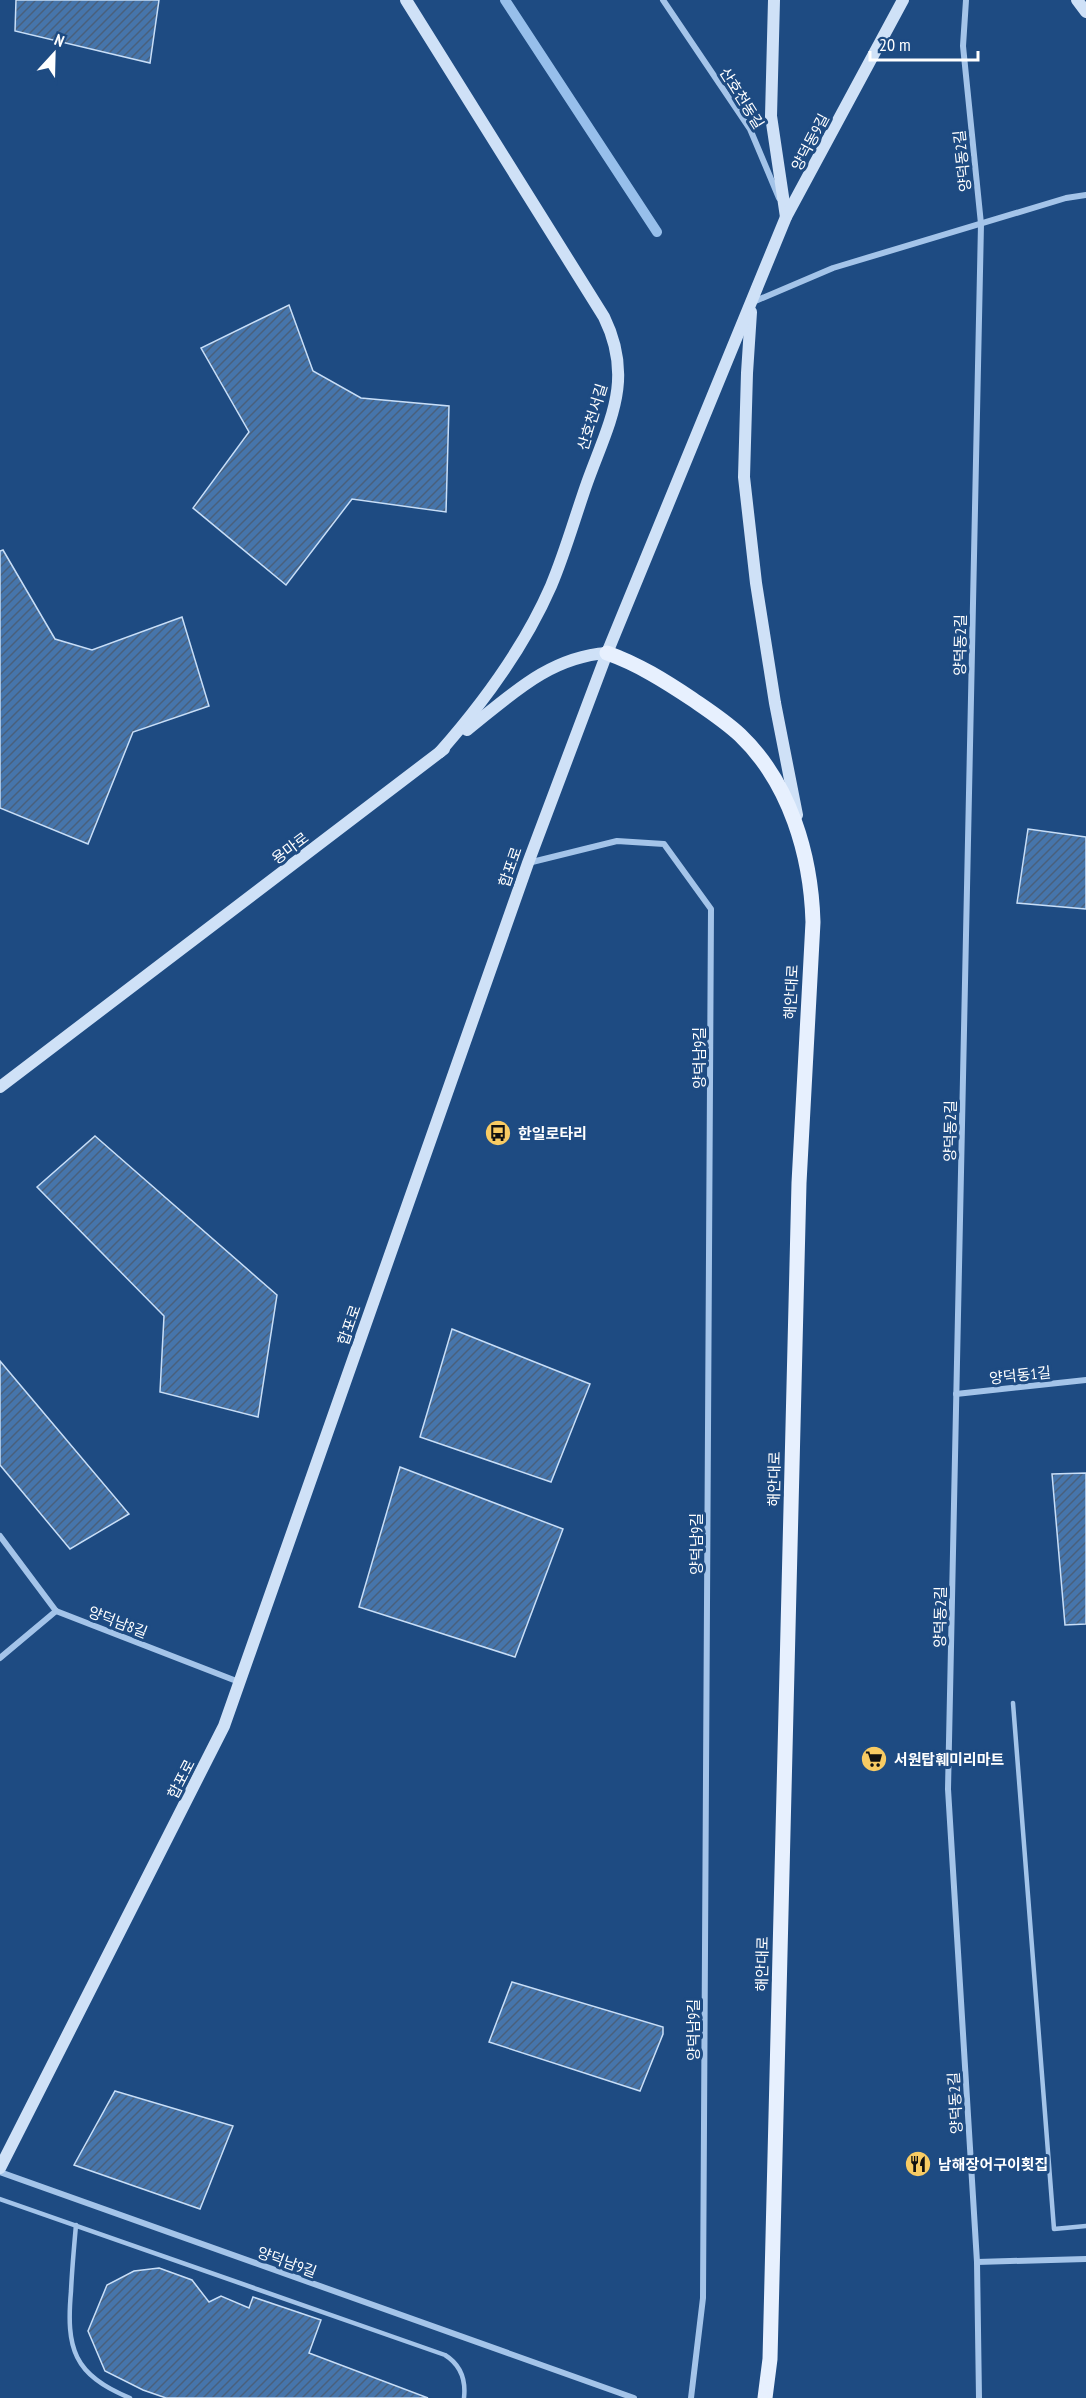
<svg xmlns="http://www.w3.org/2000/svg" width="1086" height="2398" font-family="'PT Sans Narrow','Noto Sans KR',sans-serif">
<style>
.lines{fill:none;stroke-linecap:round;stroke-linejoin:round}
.stream{stroke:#97bfeb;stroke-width:10}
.building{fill:url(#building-hatch);stroke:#c8def7;stroke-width:1.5}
.lane{stroke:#a4c4e9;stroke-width:4.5}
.street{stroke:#a4c4e9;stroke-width:6}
.secondary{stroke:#cfe1f7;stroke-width:12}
.primary{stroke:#e7f0fe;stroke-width:15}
.labels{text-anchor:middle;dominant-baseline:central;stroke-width:6;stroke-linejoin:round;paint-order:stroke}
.street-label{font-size:15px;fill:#fff;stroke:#1e4b82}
.poi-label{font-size:15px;font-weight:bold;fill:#fff;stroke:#1e4b82;text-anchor:start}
</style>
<defs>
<pattern id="building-hatch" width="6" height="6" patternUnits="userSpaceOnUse" patternTransform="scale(1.5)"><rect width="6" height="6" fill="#4675ab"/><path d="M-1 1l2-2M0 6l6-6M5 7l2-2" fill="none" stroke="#49607c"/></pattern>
</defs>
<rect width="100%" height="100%" fill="#1e4b82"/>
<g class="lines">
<polyline class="stream" points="505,0 657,232"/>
</g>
<g class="building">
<polygon points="16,0 159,0 150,63 15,31"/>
<polygon points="289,305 313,371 361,398 449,406 446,512 352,499 286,585 193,508 249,432 201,348"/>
<polygon points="3,550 55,639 92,650 182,617 209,706 133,732 88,844 0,808 0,551"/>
<polygon points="1028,829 1086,837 1086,909 1017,903"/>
<polygon points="95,1136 277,1295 258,1417 160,1392 164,1316 37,1187"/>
<polygon points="452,1329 590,1384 551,1482 420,1437"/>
<polygon points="0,1361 129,1514 70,1549 0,1465"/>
<polygon points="400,1467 563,1529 515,1657 359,1607"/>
<polygon points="1086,1473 1086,1624 1065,1625 1052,1474"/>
<polygon points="512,1982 663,2027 663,2034 640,2091 489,2042"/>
<polygon points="115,2091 233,2126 200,2209 74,2165"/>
<polygon points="159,2268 192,2280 209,2302 221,2296 249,2308 253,2297 321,2320 309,2353 428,2398 166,2398 143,2390 105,2371 88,2331 107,2285 134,2271"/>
</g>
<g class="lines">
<g class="lane">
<polyline points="1013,1703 1054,2229 1086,2226"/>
<path d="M0,2199L445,2355C461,2365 466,2380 464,2398"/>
<path d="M76,2225C74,2247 72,2269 71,2291C66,2348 73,2375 130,2398"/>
</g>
<g class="street">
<polyline points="663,0 750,129 779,198"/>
<polyline points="966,0 963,46 981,224 948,1789 977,2262 979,2398"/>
<polyline points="753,302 833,268 1066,198 1086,195"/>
<polyline points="528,863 617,841 664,844 711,909 703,2298 691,2398"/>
<polyline points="956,1394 1086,1380"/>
<polyline points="0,1536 56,1611"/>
<polyline points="56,1611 239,1682"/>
<polyline points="0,1658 56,1611"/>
<polyline points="0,2172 634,2398"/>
<polyline points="977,2262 1086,2259"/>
</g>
<g class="secondary">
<path d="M406,0L604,317C635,380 609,422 587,483C575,517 565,553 551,586C524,648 484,702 440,752"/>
<polyline points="774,0 771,116 786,217"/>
<polyline points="1077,0 1086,12"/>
<polyline points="751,312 747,373 744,477 756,583 775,703 797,815"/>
<path d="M467,730C511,695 549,657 607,653"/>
<polyline points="0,1087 444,749"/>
<polyline points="0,2168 224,1726 528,863 607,653 786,217 903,0"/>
</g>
<path class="primary" d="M607,653C638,664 665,681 692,699C708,710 725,721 740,735C790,783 811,855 813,922L799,1183L770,2359L765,2398"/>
</g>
<defs>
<g id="bus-disc" transform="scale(1.35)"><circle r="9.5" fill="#f8cb63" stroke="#1e4b82"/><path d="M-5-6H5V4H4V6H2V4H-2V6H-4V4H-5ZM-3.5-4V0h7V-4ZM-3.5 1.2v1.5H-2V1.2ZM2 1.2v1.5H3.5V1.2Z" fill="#111"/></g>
<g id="supermarket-disc" transform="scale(1.35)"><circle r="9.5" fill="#f8cb63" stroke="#1e4b82"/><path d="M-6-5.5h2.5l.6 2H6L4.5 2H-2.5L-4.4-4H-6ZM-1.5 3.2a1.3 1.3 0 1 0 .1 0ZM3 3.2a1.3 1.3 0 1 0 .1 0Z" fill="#111"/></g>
<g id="restaurant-disc" transform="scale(1.35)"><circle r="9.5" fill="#f8cb63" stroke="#1e4b82"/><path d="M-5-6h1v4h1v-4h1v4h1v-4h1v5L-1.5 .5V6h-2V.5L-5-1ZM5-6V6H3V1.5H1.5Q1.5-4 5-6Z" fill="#111"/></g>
</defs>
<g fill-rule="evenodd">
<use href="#bus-disc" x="498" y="1133"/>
<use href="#supermarket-disc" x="874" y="1759"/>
<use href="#restaurant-disc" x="918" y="2164"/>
</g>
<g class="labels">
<g class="street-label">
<text transform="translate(742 98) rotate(58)">산호천동길</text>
<text transform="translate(810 142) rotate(-62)">양덕동9길</text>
<text transform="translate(962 161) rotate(-96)">양덕동2길</text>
<text transform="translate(592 417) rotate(-73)">산호천서길</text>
<text transform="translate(960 645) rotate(-89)">양덕동2길</text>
<text transform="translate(290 848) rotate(-37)">용마로</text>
<text transform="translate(510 867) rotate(-71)">합포로</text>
<text transform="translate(791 992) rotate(-87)">해안대로</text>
<text transform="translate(699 1058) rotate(-90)">양덕남9길</text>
<text transform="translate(950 1131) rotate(-89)">양덕동2길</text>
<text transform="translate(349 1325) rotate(-71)">합포로</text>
<text transform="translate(1020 1375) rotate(-6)">양덕동1길</text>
<text transform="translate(774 1479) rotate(-89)">해안대로</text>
<text transform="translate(696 1544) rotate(-90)">양덕남9길</text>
<text transform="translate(940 1617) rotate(-89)">양덕동2길</text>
<text transform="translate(118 1622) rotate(21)">양덕남8길</text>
<text transform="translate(181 1779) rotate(-63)">합포로</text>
<text transform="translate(762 1964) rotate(-89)">해안대로</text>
<text transform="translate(693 2030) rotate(-90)">양덕남9길</text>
<text transform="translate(955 2103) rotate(-93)">양덕동2길</text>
<text transform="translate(287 2262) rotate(20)">양덕남9길</text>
</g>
<g class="poi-label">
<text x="518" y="1133">한일로타리</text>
<text x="894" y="1759">서원탑훼미리마트</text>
<text x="938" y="2164">남해장어구이횟집</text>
</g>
</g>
<g transform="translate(54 54) rotate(22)" stroke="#1e4b82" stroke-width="4.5" paint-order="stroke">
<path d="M0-4.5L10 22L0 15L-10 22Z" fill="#ffffff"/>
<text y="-9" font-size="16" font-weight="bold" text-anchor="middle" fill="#ffffff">N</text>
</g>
<path d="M870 51v9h108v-9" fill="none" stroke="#ffffff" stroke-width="3"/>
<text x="879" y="51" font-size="18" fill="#ffffff" stroke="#1e4b82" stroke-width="4.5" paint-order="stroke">20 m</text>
</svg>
